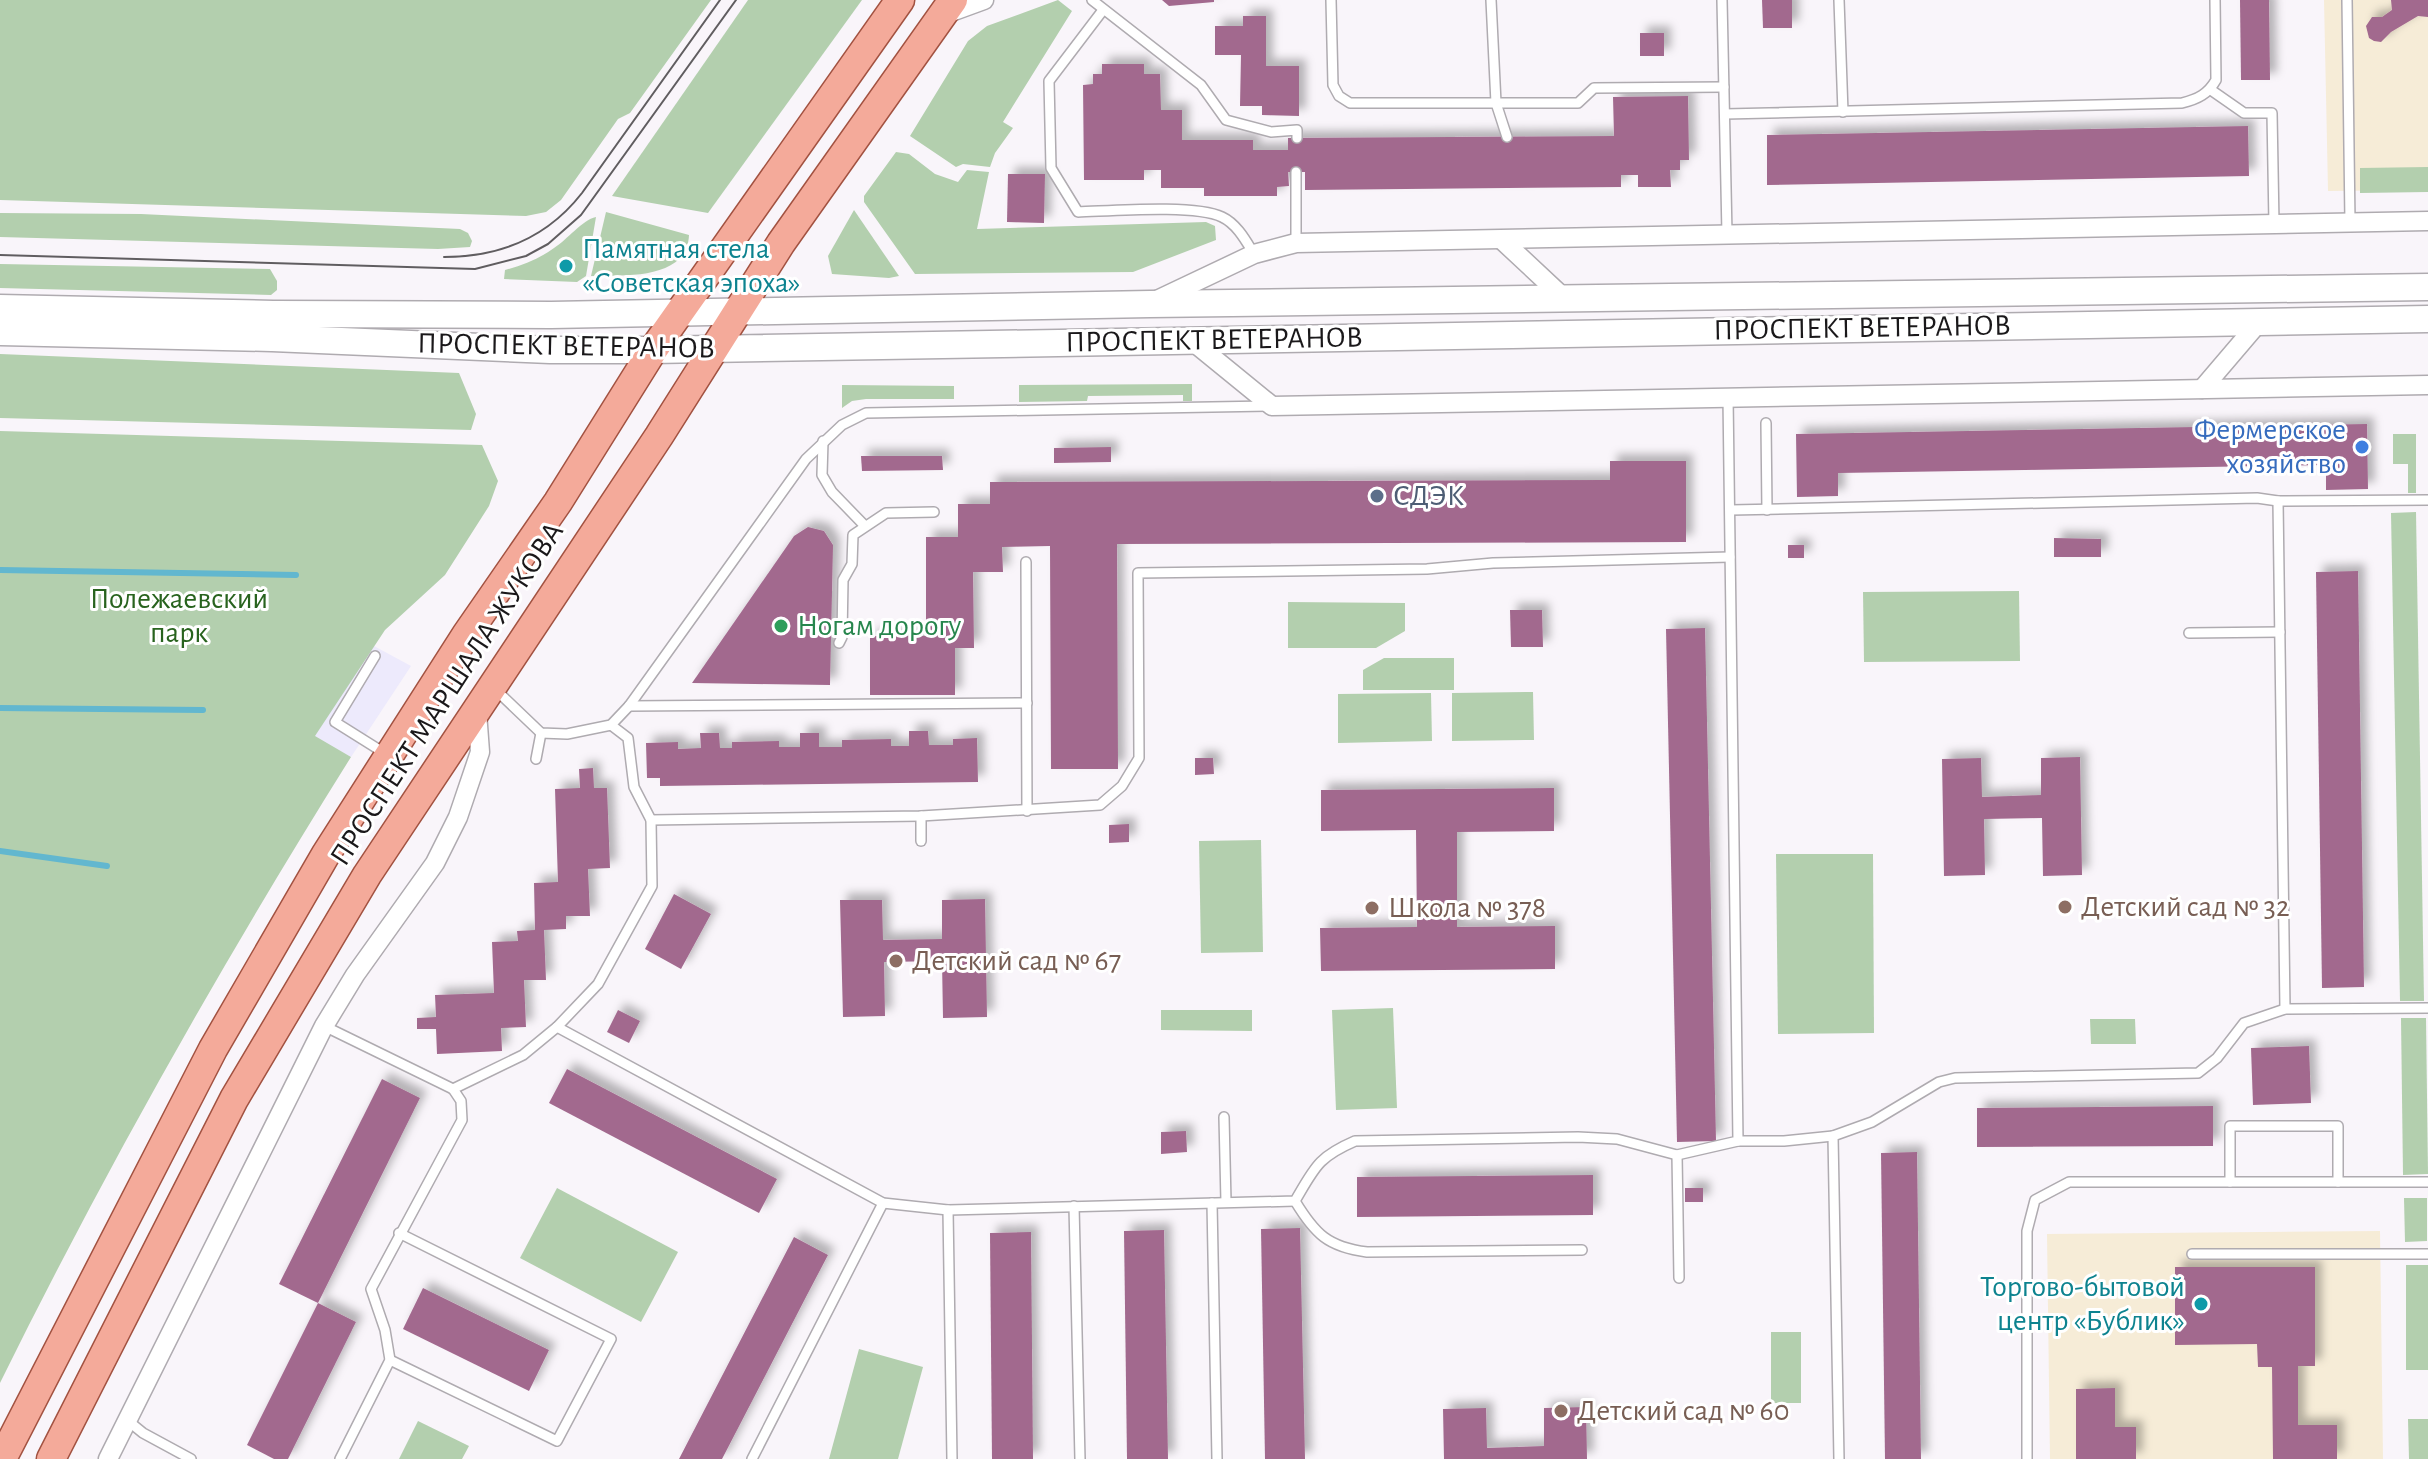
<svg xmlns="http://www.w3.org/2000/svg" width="2428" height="1459" font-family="'Alegreya Sans',sans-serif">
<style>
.commercial{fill:#f6ecd7}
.industrial{fill:#edeafc}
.green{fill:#b3cfae}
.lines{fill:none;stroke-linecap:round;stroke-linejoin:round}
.stream{stroke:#62b7cf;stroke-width:6}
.building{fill:#a2698e;filter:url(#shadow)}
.service-casing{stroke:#afabb0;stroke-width:12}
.minor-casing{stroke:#afabb0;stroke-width:21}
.secondary-casing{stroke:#afabb0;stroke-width:29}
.primary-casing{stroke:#a25241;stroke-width:31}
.service{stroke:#fff;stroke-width:9}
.minor{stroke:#fff;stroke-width:18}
.secondary{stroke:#fff;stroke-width:26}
.primary{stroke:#f4aa9a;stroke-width:28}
.tram{stroke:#605d60;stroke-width:2}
.culture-dot{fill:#0f9aa8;stroke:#fff;stroke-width:3}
.shop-dot{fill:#3f7fe0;stroke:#fff;stroke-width:3}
.service-dot{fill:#5c6f8a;stroke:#fff;stroke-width:3}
.leisure-dot{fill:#2e9e5b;stroke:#fff;stroke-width:3}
.education-dot{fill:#8d6e63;stroke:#fff;stroke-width:3}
.labels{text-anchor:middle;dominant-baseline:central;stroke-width:6;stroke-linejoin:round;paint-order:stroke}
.culture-label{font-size:30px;fill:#0d838f;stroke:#fff;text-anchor:start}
.street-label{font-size:30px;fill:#1a181a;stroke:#fff}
.shop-label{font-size:30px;fill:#366cbe;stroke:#fff;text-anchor:end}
.service-label{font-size:30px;fill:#4e5e75;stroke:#fff;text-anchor:start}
.park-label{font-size:30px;fill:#28631e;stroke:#fff}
.leisure-label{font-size:30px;fill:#27864d;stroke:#fff;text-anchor:start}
.education-label{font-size:30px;fill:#785e54;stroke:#fff;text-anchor:start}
</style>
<defs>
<filter id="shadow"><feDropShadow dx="7" dy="-7" stdDeviation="4" flood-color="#0004"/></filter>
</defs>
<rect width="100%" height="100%" fill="#f9f5fa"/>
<g class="commercial">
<polygon points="2324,0 2428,0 2428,190 2328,191"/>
<polygon points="2380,1231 2383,1459 2050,1459 2047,1234"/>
</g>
<polygon class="industrial" points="374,646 411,666 351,757 314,737"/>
<g class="green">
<polygon points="0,0 711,0 630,113 618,119 561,200 546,212 526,216 0,200"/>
<polygon points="748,0 862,0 708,213 612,196"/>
<polygon points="1058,0 1072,11 1003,122 1013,128 995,153 990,167 963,164 956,167 910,136 968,41 987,26"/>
<polygon points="896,152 909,154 935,174 958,182 967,170 989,172 977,229 1206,222 1215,226 1216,240 1133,272 915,274 864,202 864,196"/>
<polygon points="2428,167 2428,192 2360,193 2360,168"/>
<polygon points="854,210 899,276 889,278 832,274 828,256"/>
<path d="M606,212L689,235C687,281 622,275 591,276Z"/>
<polygon points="0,213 141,214 460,229 468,233 472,241 470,247 438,249 0,237"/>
<path d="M596,217L586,276L577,282L504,279L505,270C523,265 539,259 554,248C567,240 582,220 596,217Z"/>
<polygon points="0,264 270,269 277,281 277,290 271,295 0,288"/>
<polygon points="0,354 459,373 476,414 471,430 0,418"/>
<polygon points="1192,384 1192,401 1183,401 1183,395 1088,396 1087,401 1019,402 1019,385"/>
<polygon points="842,385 954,386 954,399 866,399 852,401 842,408"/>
<path d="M0,431L482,445L498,481L489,506L445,575L385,630L315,736L351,757C224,960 106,1168 0,1383Z"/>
<polygon points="2393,434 2416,434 2416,493 2408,493 2408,464 2393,464"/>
<polygon points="2416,512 2424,1001 2400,1001 2391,513"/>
<polygon points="2019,591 2020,661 1864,662 1863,592"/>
<polygon points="1288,602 1405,603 1405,631 1376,648 1288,648"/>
<polygon points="1384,658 1454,658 1454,690 1363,690 1363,670"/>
<polygon points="1533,692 1534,740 1452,741 1452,693"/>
<polygon points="1431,693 1432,741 1338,743 1338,694"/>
<polygon points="1261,840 1263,952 1201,953 1199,841"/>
<polygon points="1776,854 1873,854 1874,1033 1778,1034"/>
<polygon points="1393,1008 1397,1108 1336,1110 1332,1010"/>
<polygon points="1161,1010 1252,1010 1252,1031 1161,1030"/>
<polygon points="2401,1018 2426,1018 2428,1174 2403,1175"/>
<polygon points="2090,1019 2135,1019 2136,1044 2091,1044"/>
<polygon points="557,1188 678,1252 641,1322 520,1258"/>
<polygon points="2404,1198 2427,1198 2427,1241 2405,1242"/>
<rect x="2406" y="1265" width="22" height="105"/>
<rect x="1771" y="1332" width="30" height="71"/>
<polygon points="859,1349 923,1367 898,1459 829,1459"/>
<polygon points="2408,1419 2428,1419 2428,1459 2409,1459"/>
<polygon points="418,1421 469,1446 462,1459 399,1459"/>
</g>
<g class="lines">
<g class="stream">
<polyline points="0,570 296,575"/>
<polyline points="0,708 203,710"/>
<polyline points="0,851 107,866"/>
</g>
</g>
<g class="building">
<polygon points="1162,0 1214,0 1214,2 1169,6"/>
<polygon points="1762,0 1792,0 1792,28 1763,28"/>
<polygon points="2240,0 2269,0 2270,80 2241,80"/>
<polygon points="2391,0 2428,0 2428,17 2418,16 2391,32 2381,42 2374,41 2369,38 2366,26 2372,17 2382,17 2392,10"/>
<polygon points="1243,16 1266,16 1266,66 1299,66 1299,116 1262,115 1262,106 1240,106 1241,55 1215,55 1215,26 1243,26"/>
<rect x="1640" y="33" width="24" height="23"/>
<polygon points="1102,64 1144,64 1144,74 1160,74 1161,110 1182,110 1182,140 1253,140 1253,150 1288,150 1288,138 1614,136 1613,97 1688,96 1689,160 1680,160 1680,170 1670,170 1671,187 1638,187 1638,175 1621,175 1621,187 1305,190 1305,172 1288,172 1289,186 1277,187 1277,196 1204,196 1204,188 1161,188 1161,170 1144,170 1144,180 1084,180 1083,85 1093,84 1093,74 1102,74"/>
<polygon points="2248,126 2249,176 1767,185 1767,135"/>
<polygon points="1008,174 1045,174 1044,223 1007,222"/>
<polygon points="2367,424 2368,489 2326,490 2326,465 1838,473 1838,496 1797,497 1796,434"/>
<polygon points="1111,447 1111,462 1054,463 1054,448"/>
<polygon points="861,456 942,456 943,470 862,471"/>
<polygon points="1610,461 1686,461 1686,542 1117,544 1118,769 1051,769 1050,546 1002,547 1003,572 973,572 974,648 955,648 955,695 870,695 870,636 926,636 926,537 958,537 958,504 990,504 990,482 1610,480"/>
<polygon points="808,527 824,531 833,545 830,685 692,683 794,536"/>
<polygon points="2054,538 2101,539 2101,557 2054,557"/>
<rect x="1788" y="545" width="16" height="13"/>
<polygon points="2358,571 2364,987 2322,988 2316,572"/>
<polygon points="1510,610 1542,610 1543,647 1511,647"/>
<polygon points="1705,628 1716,1141 1677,1142 1666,629"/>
<polygon points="909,731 928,731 929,745 953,745 953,739 977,738 978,782 660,786 660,778 647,778 646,743 678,742 678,749 701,748 700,733 719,733 720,748 732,748 732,742 779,741 779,747 800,747 800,733 819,733 819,747 842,747 842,740 891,739 891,746 909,746"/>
<polygon points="2080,757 2082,875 2043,876 2042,818 1984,819 1985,875 1944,876 1942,759 1981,758 1982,797 2041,795 2041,758"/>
<polygon points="1195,758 1213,758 1214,774 1195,775"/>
<polygon points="593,768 594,788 607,788 610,868 588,869 590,916 566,916 566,929 544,930 546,980 524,980 526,1027 501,1028 502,1051 437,1054 436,1029 417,1029 417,1018 436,1017 435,995 494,993 492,942 518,941 517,931 535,930 534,883 558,882 555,789 580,788 579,769"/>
<polygon points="1554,788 1554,831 1457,832 1457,927 1555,926 1555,969 1321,971 1320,928 1417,927 1416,830 1321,831 1321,790"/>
<polygon points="1129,824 1129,842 1109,843 1109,825"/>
<polygon points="674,894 711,914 681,969 645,949"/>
<polygon points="985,899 987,1017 943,1018 942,961 884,962 885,1016 843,1017 840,900 882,900 883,940 942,939 942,900"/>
<polygon points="618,1010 640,1021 629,1043 607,1032"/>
<polygon points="2309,1046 2311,1103 2253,1105 2251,1048"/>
<polygon points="567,1069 777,1179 759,1213 549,1103"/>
<polygon points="382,1079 420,1098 318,1303 279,1284"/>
<polygon points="2213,1106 2213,1146 1977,1147 1977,1108"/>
<polygon points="1186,1131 1187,1152 1161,1154 1161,1132"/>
<polygon points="1917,1152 1921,1459 1885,1459 1881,1153"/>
<polygon points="1593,1175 1593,1215 1357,1217 1357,1177"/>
<rect x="1685" y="1188" width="18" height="14"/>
<polygon points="1300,1228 1305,1459 1265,1459 1261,1229"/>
<polygon points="1164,1230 1168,1459 1127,1459 1124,1231"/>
<polygon points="1031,1232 1033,1459 992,1459 990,1233"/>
<polygon points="794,1237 828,1255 807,1295 722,1459 679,1459"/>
<polygon points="2175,1267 2315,1267 2315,1366 2298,1366 2298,1425 2337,1425 2337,1459 2273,1459 2272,1367 2258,1367 2257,1344 2175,1345"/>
<polygon points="423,1288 549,1350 529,1391 403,1329"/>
<polygon points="318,1303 356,1322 288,1459 274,1459 247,1445"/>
<polygon points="2115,1388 2115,1427 2136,1427 2136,1459 2076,1459 2076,1389"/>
<polygon points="1586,1407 1587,1459 1444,1459 1443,1409 1486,1408 1487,1448 1544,1446 1544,1408"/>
</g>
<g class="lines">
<g class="service-casing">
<g id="service">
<polyline points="1092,0 1201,85 1226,120 1271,132 1297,130 1297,138"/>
<polyline points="1331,0 1333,85 1339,96 1350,103 1578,103 1594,88 1724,87"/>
<polyline points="1491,0 1496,103 1507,137"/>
<polyline points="1722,0 1727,234"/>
<polyline points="1839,0 1843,112"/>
<polyline points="2347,0 2350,222"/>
<path d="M1103,10L1049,81L1051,168L1078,212C1111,211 1195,204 1222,217C1237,224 1246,241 1254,254"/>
<polyline points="2211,90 2244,113 2272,113 2274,224"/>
<path d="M1725,114L2182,103C2198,99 2208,94 2216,80L2215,0"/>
<polyline points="1296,243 1296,172"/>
<polyline points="1766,423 1767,510"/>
<polyline points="823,441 822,475 832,492 865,526"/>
<polyline points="2278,501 2285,1009"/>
<polyline points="1731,510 2257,498 2278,501 2428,500"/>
<polyline points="1026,562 1027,811"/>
<polyline points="2189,633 2280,632"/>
<polyline points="839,643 842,637 843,580 852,564 853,535 886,513 934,512"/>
<polyline points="375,656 335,722 386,754"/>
<polyline points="496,690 541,733 567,734 611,725 629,706 806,459 842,425 866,413 1268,406"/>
<polyline points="629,706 1027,703"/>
<polyline points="536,759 541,733"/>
<polyline points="921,816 921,841"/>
<polyline points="651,820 921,816 1100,805 1122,786 1139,758 1138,573 1427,569 1493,563 1730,557"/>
<polyline points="324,1026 453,1089"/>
<path d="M557,1027L883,1203L948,1210L1295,1201C1315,1167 1318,1157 1355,1141L1578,1137L1617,1139L1677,1155L1738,1141L1728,397"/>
<polyline points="1224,1117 1226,1202"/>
<polyline points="1738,1141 1784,1141 1833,1136"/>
<polyline points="1677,1155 1679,1278"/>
<polyline points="2230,1182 2230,1126 2338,1126 2338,1182"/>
<path d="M1295,1201C1315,1234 1328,1247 1367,1252L1582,1250"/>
<polyline points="1212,1203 1217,1459"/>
<polyline points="1074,1206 1080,1459"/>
<polyline points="948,1210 952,1459"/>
<polyline points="2192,1254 2428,1254"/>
<polyline points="390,1360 557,1441 611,1339 399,1233"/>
<polyline points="127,1420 143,1433 191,1459"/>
<polyline points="340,1459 390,1360 385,1330 371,1289 462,1120 461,1101 453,1089 523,1055 557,1027 598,984 652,886 651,820 634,787 628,738 611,725"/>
<polyline points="752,1459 883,1203"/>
<polyline points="1839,1459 1833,1136 1872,1122 1939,1082 1955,1078 2198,1073 2217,1058 2244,1023 2285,1009 2428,1008"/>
<polyline points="2027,1459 2027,1231 2035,1200 2069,1182 2428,1182"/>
</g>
</g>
<g class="minor-casing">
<g id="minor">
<polyline points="943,15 984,0"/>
<polyline points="1503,241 1564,298"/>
<polyline points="1155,301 1254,254 1296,243 2428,221"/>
<polyline points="1191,340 1272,406 2428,385"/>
<polyline points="2202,389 2260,321"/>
<polyline points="108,1459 324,1026 355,975 435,863 458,817 480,752 477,712"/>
</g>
</g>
<g class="secondary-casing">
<g id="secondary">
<polyline points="0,308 273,314 551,315 1150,304 2428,287"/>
<polyline points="0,332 272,338 550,350 653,350 2428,319"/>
</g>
</g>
<g class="primary-casing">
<g id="primary">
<polyline points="2,1459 213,1049 326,854 466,635 558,502 653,350 900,0"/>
<polyline points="51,1459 234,1099 367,875 659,436 781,243 953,0"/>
</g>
</g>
<use href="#service" class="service"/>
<use href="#minor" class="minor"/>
<use href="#secondary" class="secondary"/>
<use href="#primary" class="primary"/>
<g class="tram">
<polyline points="0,255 475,269 526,256 548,244 581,215 736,0"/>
<path d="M444,257C500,257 547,238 582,193L720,0"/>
</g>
</g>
<g class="culture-dot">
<circle cx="566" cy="266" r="8"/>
<circle cx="2201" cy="1304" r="8"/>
</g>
<circle class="shop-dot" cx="2362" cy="447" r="8"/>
<circle class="service-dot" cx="1377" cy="496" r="8"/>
<circle class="leisure-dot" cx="781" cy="626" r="8"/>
<g class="education-dot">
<circle cx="2065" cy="907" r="8"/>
<circle cx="1372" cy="908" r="8"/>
<circle cx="896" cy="961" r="8"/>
<circle cx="1561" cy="1411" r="8"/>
</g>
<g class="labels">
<g class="culture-label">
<text x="582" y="249">Памятная стела<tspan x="582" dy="34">«Советская эпоха»</tspan></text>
<text x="2185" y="1287" text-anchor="end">Торгово-бытовой<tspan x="2185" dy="34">центр «Бублик»</tspan></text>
</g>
<g class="street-label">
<text transform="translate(1862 328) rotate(-1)">ПРОСПЕКТ ВЕТЕРАНОВ</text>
<text transform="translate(1214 340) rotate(-1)">ПРОСПЕКТ ВЕТЕРАНОВ</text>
<text transform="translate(566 346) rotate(1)">ПРОСПЕКТ ВЕТЕРАНОВ</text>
<text transform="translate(447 694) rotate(-57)">ПРОСПЕКТ МАРШАЛА ЖУКОВА</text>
</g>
<g class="shop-label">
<text x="2346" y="430">Фермерское<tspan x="2346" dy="34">хозяйство</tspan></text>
</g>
<g class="service-label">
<text x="1393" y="496">СДЭК</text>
</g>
<g class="park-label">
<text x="179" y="599">Полежаевский<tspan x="179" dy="34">парк</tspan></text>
</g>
<g class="leisure-label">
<text x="797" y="626">Ногам дорогу</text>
</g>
<g class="education-label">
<text x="2081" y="907">Детский сад № 32</text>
<text x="1388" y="908">Школа № 378</text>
<text x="912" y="961">Детский сад № 67</text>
<text x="1577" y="1411">Детский сад № 60</text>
</g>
</g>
</svg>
